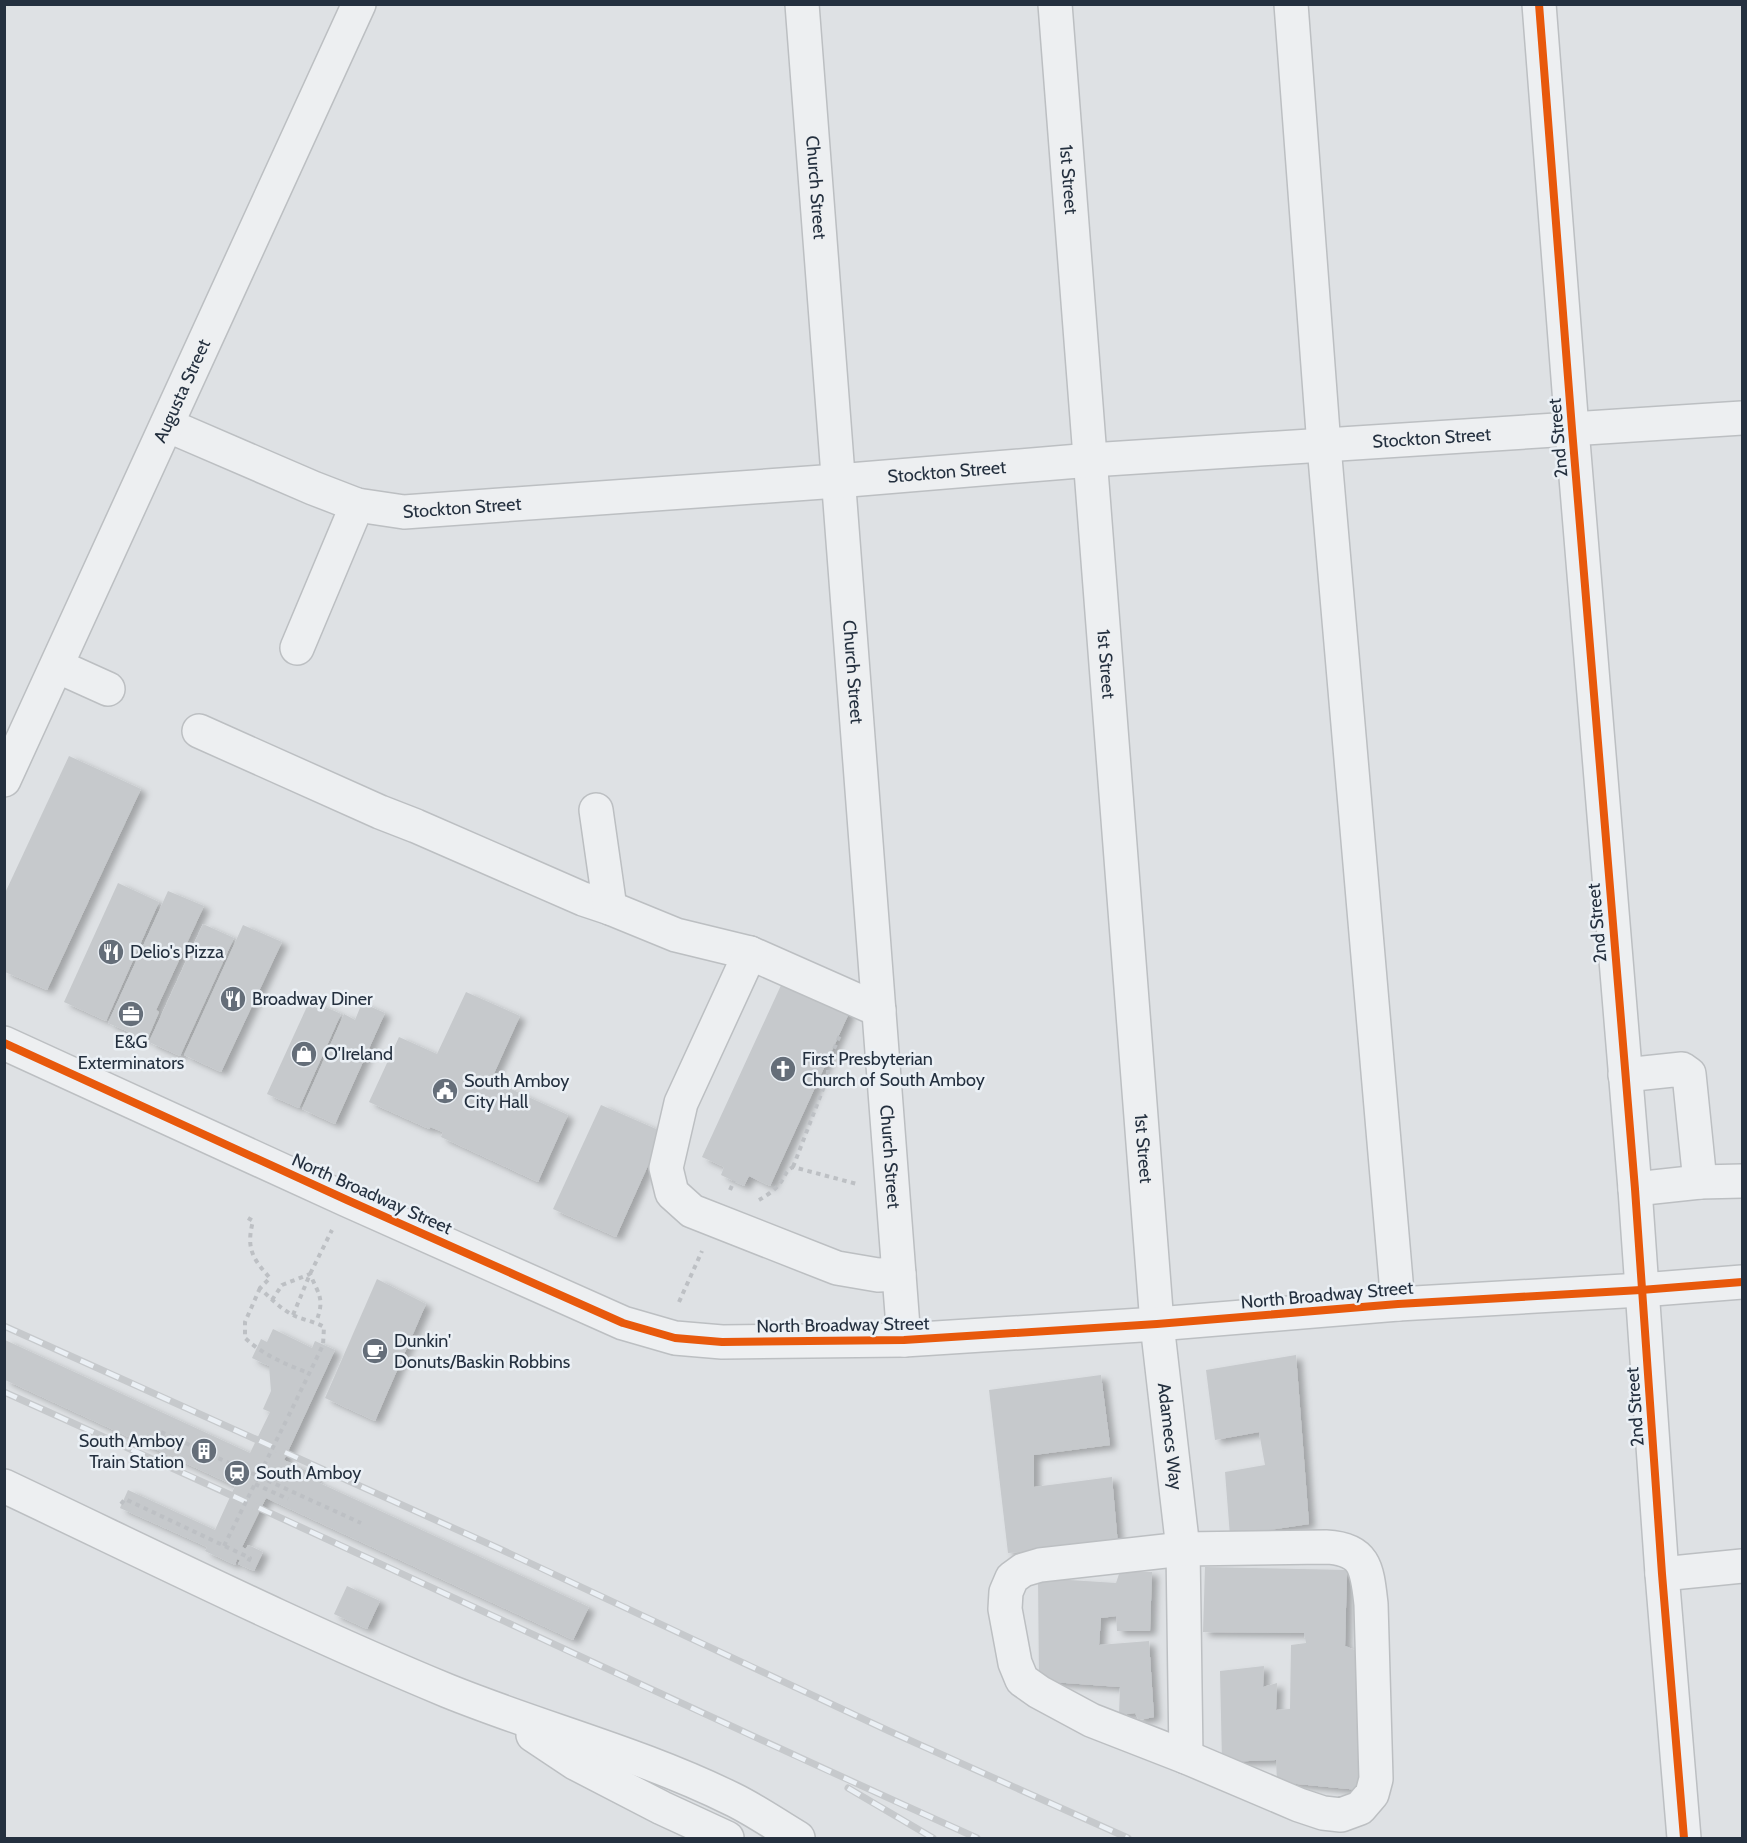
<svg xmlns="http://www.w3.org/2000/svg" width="1747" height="1843" font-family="Cabin,sans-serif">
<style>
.building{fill:#c6c9cc;filter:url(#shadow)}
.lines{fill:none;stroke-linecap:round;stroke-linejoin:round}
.minor-casing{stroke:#bcbfc2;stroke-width:36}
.path{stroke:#bdc0c4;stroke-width:4;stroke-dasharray:4.5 4.5;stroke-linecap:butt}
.minor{stroke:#edeff1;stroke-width:33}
.rail-casing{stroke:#c6c9cc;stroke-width:7}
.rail{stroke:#ebf0f5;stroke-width:4.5;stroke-dasharray:14;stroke-linecap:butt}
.path-bridge{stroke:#bdc0c4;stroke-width:4;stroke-dasharray:4.5 4.5;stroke-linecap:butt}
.cycleway-casing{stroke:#ebf0f5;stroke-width:11}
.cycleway{stroke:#e8590c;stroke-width:8}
.labels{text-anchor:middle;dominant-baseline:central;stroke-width:5;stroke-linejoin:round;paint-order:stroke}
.street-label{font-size:18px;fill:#24303f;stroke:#ebf0f5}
.poi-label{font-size:18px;fill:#24303f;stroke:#ebf0f5;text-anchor:start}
</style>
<defs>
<filter id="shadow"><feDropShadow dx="6" dy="4" stdDeviation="3" flood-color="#0004"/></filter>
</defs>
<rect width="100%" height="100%" fill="#dee1e4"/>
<g class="building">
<polygon points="69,756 141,789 47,990 5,972 5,893"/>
<polygon points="118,883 159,902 106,1021 64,1002"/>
<polygon points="168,891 204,906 156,1010 159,1012 147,1040 108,1023"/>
<polygon points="203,924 234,938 180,1056 149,1042"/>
<polygon points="243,925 282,942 221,1072 184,1055"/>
<polygon points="783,981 850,1011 770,1186 749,1176 744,1186 721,1175 724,1167 702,1157"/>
<polygon points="466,992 520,1016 491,1080 568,1115 538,1182 441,1137 443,1132 430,1127 429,1129 369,1102 399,1037 437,1054"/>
<polygon points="310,1000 341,1014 299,1108 267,1094"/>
<polygon points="362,1003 385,1013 335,1124 302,1109 344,1014 355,1020"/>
<polygon points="601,1105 663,1132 616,1237 553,1209"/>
<polygon points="377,1279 426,1304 375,1421 325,1398"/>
<polygon points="273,1329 312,1348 315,1341 335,1350 284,1460 316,1475 313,1480 589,1607 573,1640 266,1498 242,1547 246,1549 248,1545 263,1552 254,1571 238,1564 240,1560 237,1559 235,1565 205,1551 207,1547 120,1508 128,1490 215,1530 235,1486 5,1380 5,1340 250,1453 270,1412 263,1409 271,1391 269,1366 252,1358 261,1339 267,1342"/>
<polygon points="1296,1355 1309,1524 1230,1536 1225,1472 1265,1465 1259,1432 1215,1440 1206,1370"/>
<polygon points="1101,1375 1110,1445 1034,1455 1034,1487 1112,1477 1118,1545 1008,1553 989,1390"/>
<polygon points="1205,1567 1347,1570 1345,1646 1362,1653 1356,1672 1365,1678 1359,1790 1277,1782 1276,1760 1222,1762 1220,1671 1264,1666 1263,1687 1277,1683 1276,1710 1290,1709 1291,1645 1306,1643 1304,1633 1203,1632"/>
<polygon points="1120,1571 1152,1572 1150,1631 1117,1631 1116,1616 1101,1618 1099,1645 1149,1641 1154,1717 1139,1720 1135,1713 1119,1715 1120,1687 1039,1681 1038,1578 1116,1583"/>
<polygon points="347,1586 380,1601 367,1629 334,1614"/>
</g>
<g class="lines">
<g class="minor-casing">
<g id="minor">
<path id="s1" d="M802,4L904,1340"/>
<path id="s2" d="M1055,4L1157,1324L1183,1549L1186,1757"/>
<polyline points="1291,4 1324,446 1398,1304"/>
<polyline points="1539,4 1572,429 1635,1189 1662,1574 1684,1838"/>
<path id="s3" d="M167,425L313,488L357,505L404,512L837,481L1091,460L1742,418"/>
<polyline points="297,648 357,505"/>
<polyline points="57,666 108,689"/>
<polyline points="199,731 380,812 416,826 583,899 610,908 676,935 750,953 879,1010"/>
<path id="s4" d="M4,780L359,4"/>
<polyline points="596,810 610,908"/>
<polyline points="750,953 681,1103 666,1168 672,1193 692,1211 837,1268 878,1275 899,1274"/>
<polyline points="4,1043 347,1200 623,1323 675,1338 722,1342 904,1340 1157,1324 1398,1304 1641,1290 1742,1282"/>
<polyline points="1625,1075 1682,1069 1689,1074 1700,1182 1742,1181"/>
<polyline points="1635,1189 1700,1182"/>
<path d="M4,1486C152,1556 298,1629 448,1691C542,1729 641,1754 732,1799C755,1810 776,1825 798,1838"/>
<path d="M1326,1547C1366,1549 1367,1569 1371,1604L1376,1779L1372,1794L1360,1808L1341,1815L1323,1813L1299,1805L1186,1757L1091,1720L1039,1692L1022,1680L1015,1663L1005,1609L1006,1592L1012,1578L1023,1570L1040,1565L1183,1549Z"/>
<polyline points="1662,1574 1742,1566"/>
<polyline points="533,1735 575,1763 662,1808 727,1838"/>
</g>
</g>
<g class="path">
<polyline points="793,1167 828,1076 828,1063 841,1033"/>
<polyline points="730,1190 734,1181"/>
<path d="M759,1200C766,1196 775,1190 780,1183C785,1177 785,1171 793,1167L857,1184"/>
<path d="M248,1218L253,1221C246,1248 252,1258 270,1278L260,1288C270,1298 280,1308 291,1314C302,1320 314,1321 324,1327L323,1345L288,1417"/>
<path d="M260,1288L245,1322V1338C263,1355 287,1365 309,1373"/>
<path d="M272,1300L282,1285L310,1274C319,1295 325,1299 316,1322"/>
<polyline points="679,1302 702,1251"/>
<polyline points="293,1315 310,1274 332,1230"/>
<polyline points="161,1432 361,1523"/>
<polyline points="255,1484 288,1499"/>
<polyline points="121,1504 125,1499 250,1558 247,1564"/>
</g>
<use href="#minor" class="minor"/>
<g class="rail-casing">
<g id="rail">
<polyline points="4,1326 500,1549 889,1731 1128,1838"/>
<path d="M4,1392C330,1538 652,1692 977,1838"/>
<polyline points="848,1788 933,1838"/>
</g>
</g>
<use href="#rail" class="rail"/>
<polyline class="path-bridge" points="224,1546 288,1417"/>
<g class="cycleway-casing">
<g id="cycleway">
<polyline points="1539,4 1572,429 1635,1189 1662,1574 1684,1838"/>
<polyline points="4,1043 347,1200 623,1323 675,1338 722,1342 904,1340 1157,1324 1398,1304 1641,1290 1742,1282"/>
</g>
</g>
<use href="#cycleway" class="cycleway"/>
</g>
<defs>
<g id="restaurant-disc" transform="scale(1.35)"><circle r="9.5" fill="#656e79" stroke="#ebf0f5"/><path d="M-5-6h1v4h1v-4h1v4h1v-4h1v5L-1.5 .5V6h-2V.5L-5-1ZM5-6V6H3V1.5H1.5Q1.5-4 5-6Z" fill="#fff"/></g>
<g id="office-disc" transform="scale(1.35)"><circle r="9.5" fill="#656e79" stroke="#ebf0f5"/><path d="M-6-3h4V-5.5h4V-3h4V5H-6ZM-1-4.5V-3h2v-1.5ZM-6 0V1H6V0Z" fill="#fff"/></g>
<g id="shop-disc" transform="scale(1.35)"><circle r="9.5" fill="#656e79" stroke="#ebf0f5"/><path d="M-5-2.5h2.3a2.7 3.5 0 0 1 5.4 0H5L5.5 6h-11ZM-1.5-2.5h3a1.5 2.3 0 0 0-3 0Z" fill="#fff"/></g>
<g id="church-disc" transform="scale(1.35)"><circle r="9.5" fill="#656e79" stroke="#ebf0f5"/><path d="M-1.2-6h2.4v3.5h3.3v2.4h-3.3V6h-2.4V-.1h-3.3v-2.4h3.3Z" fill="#fff"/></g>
<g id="civic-disc" transform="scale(1.35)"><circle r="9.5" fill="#656e79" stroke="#ebf0f5"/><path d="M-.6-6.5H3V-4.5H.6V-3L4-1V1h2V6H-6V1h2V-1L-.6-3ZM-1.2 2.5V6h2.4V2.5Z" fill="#fff"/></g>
<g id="cafe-disc" transform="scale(1.35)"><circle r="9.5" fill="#656e79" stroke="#ebf0f5"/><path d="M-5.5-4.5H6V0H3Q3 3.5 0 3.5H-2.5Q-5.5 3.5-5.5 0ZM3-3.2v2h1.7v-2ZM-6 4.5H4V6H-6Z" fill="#fff"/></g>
<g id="building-disc" transform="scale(1.35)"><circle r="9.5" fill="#656e79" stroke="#ebf0f5"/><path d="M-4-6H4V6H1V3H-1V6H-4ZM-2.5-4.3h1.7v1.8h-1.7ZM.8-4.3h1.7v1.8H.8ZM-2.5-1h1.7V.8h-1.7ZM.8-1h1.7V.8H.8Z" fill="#fff"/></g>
<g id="station-disc" transform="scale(1.35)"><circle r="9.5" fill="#656e79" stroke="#ebf0f5"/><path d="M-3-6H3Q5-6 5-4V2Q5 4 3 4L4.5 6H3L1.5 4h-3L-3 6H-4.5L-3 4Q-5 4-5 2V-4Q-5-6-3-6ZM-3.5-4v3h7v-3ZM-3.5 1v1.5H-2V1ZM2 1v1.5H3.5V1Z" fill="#fff"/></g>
</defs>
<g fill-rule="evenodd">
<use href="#restaurant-disc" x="111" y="952"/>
<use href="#restaurant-disc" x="233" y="999"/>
<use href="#office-disc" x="131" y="1014"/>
<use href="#shop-disc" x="304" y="1054"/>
<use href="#church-disc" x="783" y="1069"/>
<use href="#civic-disc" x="445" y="1091"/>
<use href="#cafe-disc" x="375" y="1351"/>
<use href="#building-disc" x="204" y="1451"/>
<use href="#station-disc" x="237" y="1473"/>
</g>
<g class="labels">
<g class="street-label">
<text stroke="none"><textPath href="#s2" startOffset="176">1st Street</textPath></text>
<text stroke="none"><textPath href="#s1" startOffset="184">Church Street</textPath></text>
<text stroke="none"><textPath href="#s4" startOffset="428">Augusta Street</textPath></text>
<text transform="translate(1558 438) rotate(-95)">2nd Street</text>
<text stroke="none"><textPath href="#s3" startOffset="1284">Stockton Street</textPath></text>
<text stroke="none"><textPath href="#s3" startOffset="798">Stockton Street</textPath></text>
<text stroke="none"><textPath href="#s3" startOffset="312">Stockton Street</textPath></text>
<text stroke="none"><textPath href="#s2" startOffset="662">1st Street</textPath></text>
<text stroke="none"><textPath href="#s1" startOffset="670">Church Street</textPath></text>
<text transform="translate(1597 923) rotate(-95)">2nd Street</text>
<text stroke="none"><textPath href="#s2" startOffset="1148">1st Street</textPath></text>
<text stroke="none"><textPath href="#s1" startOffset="1156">Church Street</textPath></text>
<text transform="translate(372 1194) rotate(24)">North Broadway Street</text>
<text transform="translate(1327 1295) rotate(-5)">North Broadway Street</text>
<text transform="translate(843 1325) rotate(-1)">North Broadway Street</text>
<text transform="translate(1635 1407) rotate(-94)">2nd Street</text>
<text stroke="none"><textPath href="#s2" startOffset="1437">Adamecs Way</textPath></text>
</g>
<g class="poi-label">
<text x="130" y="952">Delio's Pizza</text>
<text x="252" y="999">Broadway Diner</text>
<text x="131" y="1042" text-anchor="middle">E&amp;G<tspan x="131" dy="21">Exterminators</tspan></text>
<text x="324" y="1054">O'Ireland</text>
<text x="802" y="1059">First Presbyterian<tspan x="802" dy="21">Church of South Amboy</tspan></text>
<text x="464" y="1081">South Amboy<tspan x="464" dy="21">City Hall</tspan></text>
<text x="394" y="1341">Dunkin'<tspan x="394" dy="21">Donuts/Baskin Robbins</tspan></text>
<text x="184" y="1441" text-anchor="end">South Amboy<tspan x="184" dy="21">Train Station</tspan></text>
<text x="256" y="1473">South Amboy</text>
</g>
</g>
<rect width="1747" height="1843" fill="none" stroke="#24303f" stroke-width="12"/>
</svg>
